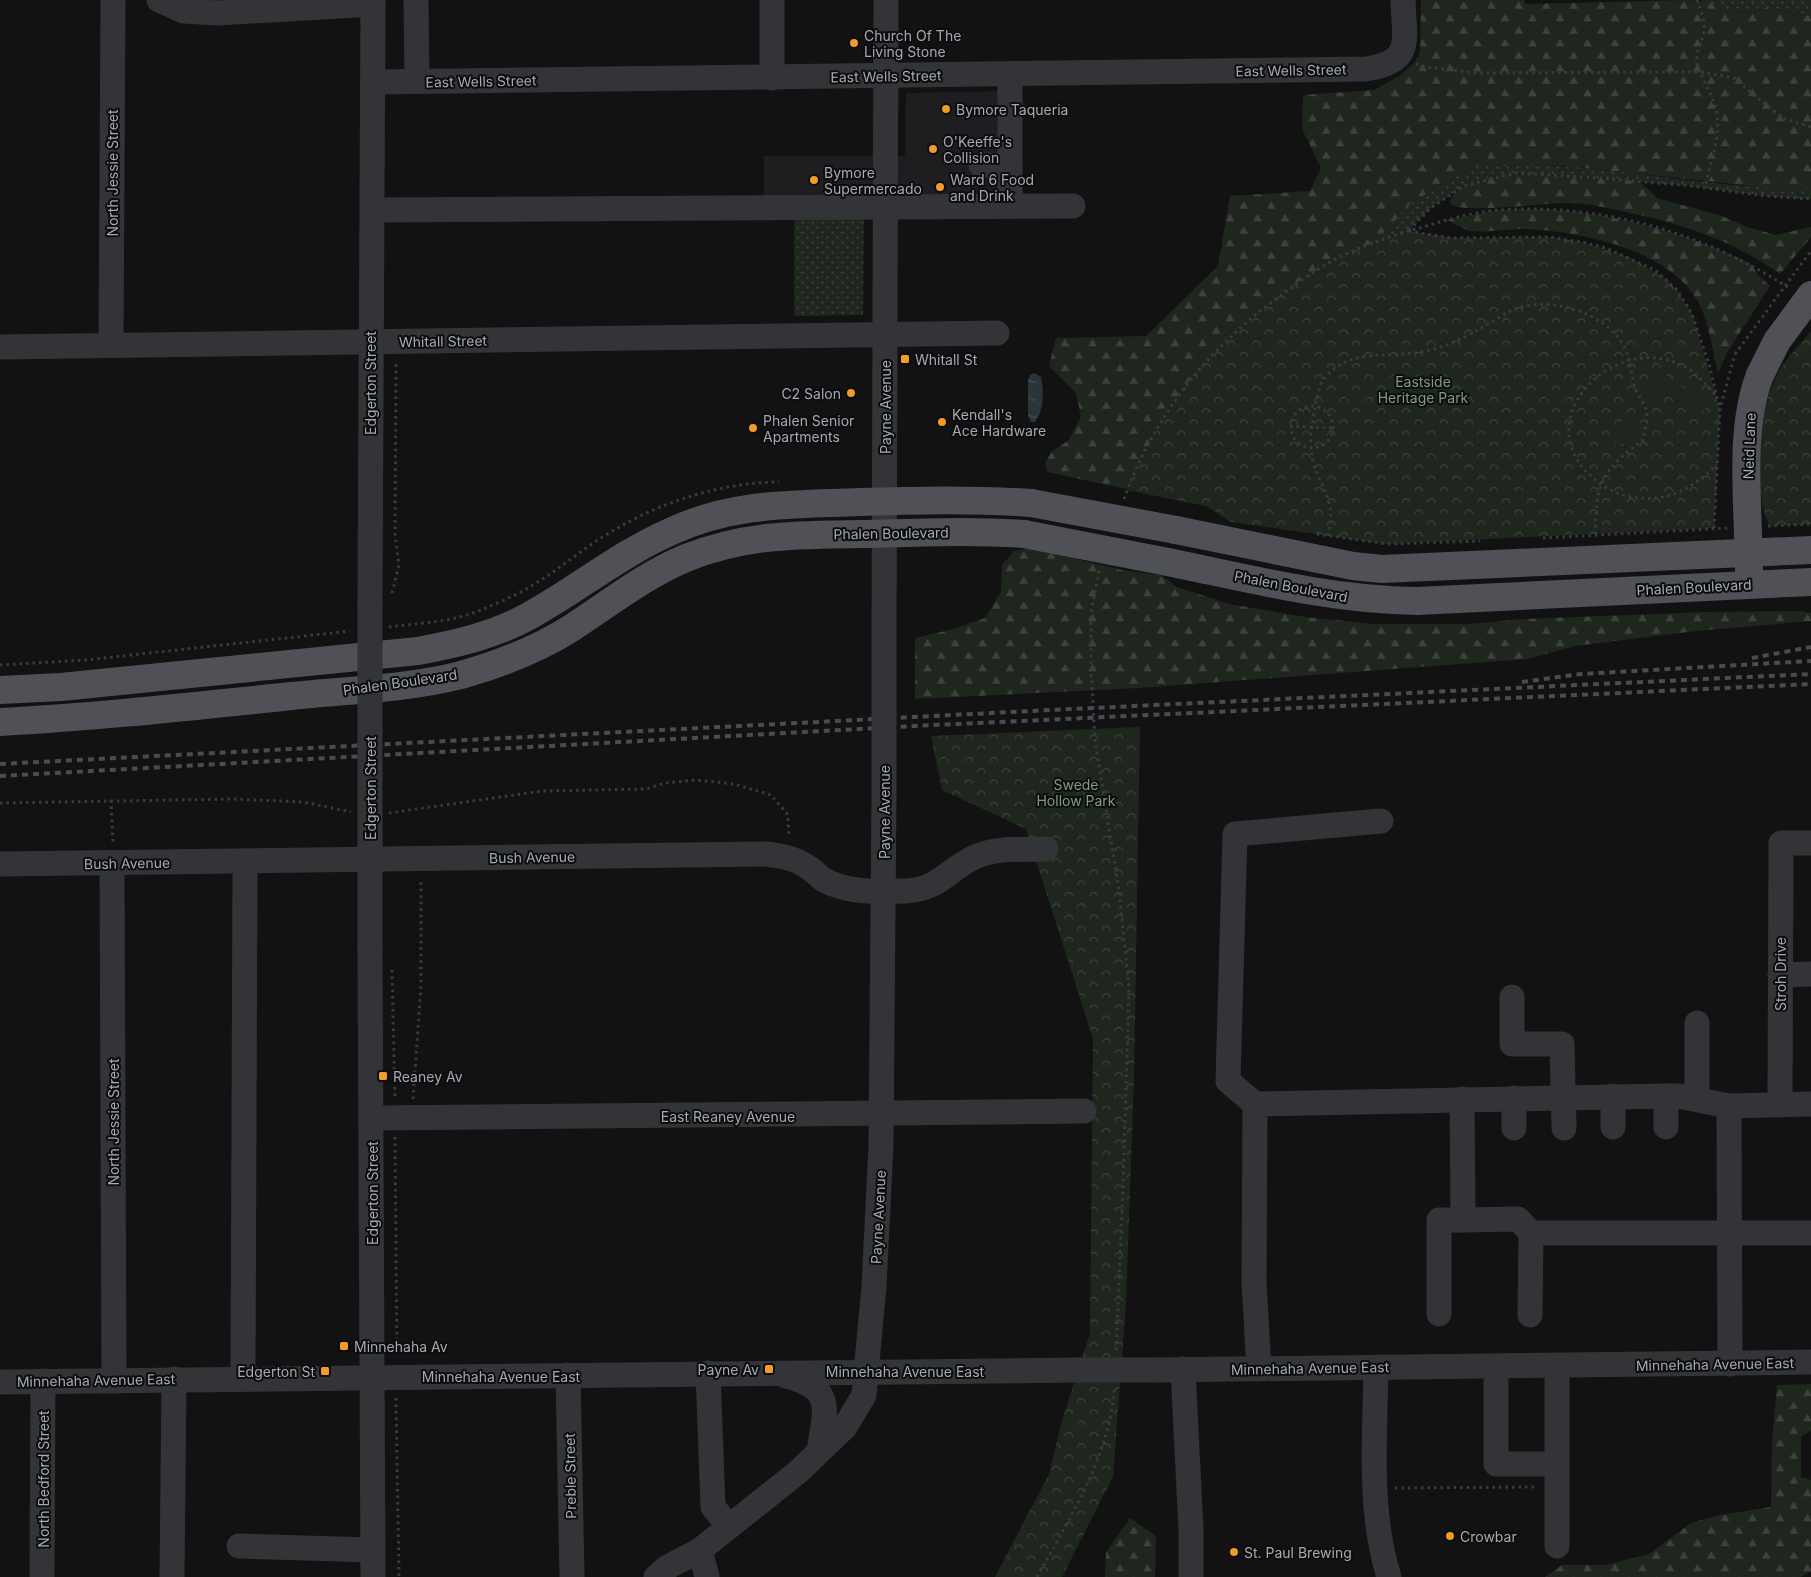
<svg xmlns="http://www.w3.org/2000/svg" width="1811" height="1577" font-family="Inter,sans-serif">
<style>
.built{fill:#1e1e20}
.grass{fill:url(#grass-dots)}
.forest{fill:url(#forest-firs)}
.park{fill:url(#park-crowns)}
.garden{fill:#1e261e}
.water{fill:url(#water-ripples)}
.lines{fill:none;stroke-linecap:round;stroke-linejoin:round}
.path{stroke:#393b3f;stroke-width:3;stroke-dasharray:2.5 4;stroke-linecap:butt}
.minor{stroke:#333438;stroke-width:25}
.major{stroke:#4f5157;stroke-width:28}
.rail{stroke:#4a4c51;stroke-width:4;stroke-dasharray:6 5;stroke-linecap:butt}
.path-bridge{stroke:#393b3f;stroke-width:3;stroke-dasharray:2.5 4;stroke-linecap:butt}
.minor-bridge{stroke:#333438;stroke-width:25}
.major-bridge{stroke:#4f5157;stroke-width:28}
.poi-dot{fill:#f39a2a;stroke:#0d0d0e;stroke-width:2}
.labels{text-anchor:middle;dominant-baseline:central;stroke-width:4;stroke-linejoin:round;paint-order:stroke}
.poi-label{font-size:14px;fill:#a3aab4;stroke:#0d0d0e;text-anchor:start}
.street-label{font-size:14px;fill:#a3aab4;stroke:#0d0d0e}
.park-label{font-size:14px;fill:#7b9f79;stroke:#0d0d0e}
</style>
<defs>
<pattern id="grass-dots" width="8" height="8" patternUnits="userSpaceOnUse" patternTransform="scale(1.25)"><rect width="8" height="8" fill="#1e261e"/><path d="M2 2h.1M6 6h.1" fill="none" stroke="#3c433c" stroke-width="1.8" stroke-linecap="round"/></pattern>
<pattern id="forest-firs" width="22" height="20" patternUnits="userSpaceOnUse" patternTransform="scale(1.25)"><rect width="22" height="20" fill="#1e261e"/><path d="M5 1l3.5 6h-7zM16 11l3.5 6h-7z" fill="#3c433c"/></pattern>
<pattern id="park-crowns" width="20" height="18" patternUnits="userSpaceOnUse" patternTransform="scale(1.25)"><rect width="20" height="18" fill="#1e261e"/><path d="M2 6a3 3 0 1 1 6 0M12 15a3 3 0 1 1 6 0" fill="none" stroke="#3c433c"/></pattern>
<pattern id="water-ripples" width="26" height="14" patternUnits="userSpaceOnUse" patternTransform="scale(1.25)"><rect width="26" height="14" fill="#2a3439"/><path d="M2 4q2-2 4 0t4 0M15 11q2-2 4 0t4 0" fill="none" stroke="#464f53"/></pattern>
</defs>
<rect width="100%" height="100%" fill="#121213"/>
<polygon class="built" points="1002,91 1002,198 764,199 764,156 905,156 906,93"/>
<g class="grass">
<polygon points="1703,0 1811,0 1811,16 1768,8 1729,13 1709,2 1701,1"/>
<path d="M1522,164C1619,166 1714,190 1811,188V199L1766,196L1691,186L1598,178L1516,173L1464,186L1432,207L1408,231L1374,243L1411,203L1475,166Z"/>
<polygon points="864,206 863,315 794,316 794,207"/>
</g>
<g class="forest">
<polygon points="1421,0 1524,0 1525,4 1689,0 1709,2 1729,13 1767,8 1811,16 1811,188 1779,189 1558,165 1475,166 1411,203 1375,242 1395,234 1418,238 1206,506 1047,472 1045,463 1052,451 1068,441 1081,416 1076,393 1049,366 1056,338 1146,336 1218,266 1230,196 1310,191 1321,168 1302,129 1303,95 1374,90 1401,75 1414,63 1420,53"/>
<path d="M1516,173L1639,181L1657,198L1722,216L1747,227L1776,235L1811,227V237L1780,274C1735,242 1684,224 1630,213C1609,208 1588,203 1566,203C1545,203 1462,214 1450,204C1453,180 1498,176 1516,173Z"/>
<path d="M1541,209C1616,213 1684,232 1751,264L1758,275L1770,286L1728,351L1718,373C1713,353 1710,329 1702,310C1678,251 1584,232 1528,229C1512,228 1480,234 1467,230C1460,227 1453,223 1447,220L1497,210Z"/>
<polygon points="1030,548 1122,570 1161,575 1177,587 1229,604 1305,617 1374,624 1470,624 1523,619 1706,612 1800,611 1811,613 1811,621 1696,631 1575,646 1527,659 1139,688 915,699 915,638 950,630 985,618 1001,592 1002,565 1014,551"/>
<polygon points="1811,1384 1811,1430 1801,1437 1801,1477 1811,1480 1811,1571 1801,1577 1545,1577 1562,1565 1605,1565 1649,1554 1691,1523 1720,1515 1771,1507 1772,1441 1777,1385"/>
<polygon points="1130,1518 1156,1536 1155,1577 1105,1577 1106,1552"/>
</g>
<g class="park">
<path d="M1408,231L1454,238L1550,237L1582,242L1629,257L1665,278L1677,290L1692,314L1720,409L1714,528L1387,544L1231,522L1206,506L1127,490C1145,456 1160,418 1184,387C1236,318 1324,253 1408,231Z"/>
<path d="M1811,331V524L1770,526C1750,490 1758,409 1778,373C1786,358 1800,345 1811,331Z"/>
<polygon points="1140,727 1134,1078 1126,1303 1113,1477 1062,1577 995,1577 1049,1474 1061,1424 1090,1333 1093,1039 1026,829 942,790 931,736"/>
</g>
<g class="garden">
<polygon points="1658,370 1707,404 1705,411 1659,393 1644,406 1638,397"/>
<polygon points="1631,411 1641,418 1637,434 1616,447 1611,428 1624,420"/>
</g>
<path class="water" d="M1034,373L1041,377C1044,391 1044,410 1035,422H1031L1028,416V380L1030,375Z"/>
<g class="lines">
<g class="path">
<path d="M1697,0C1700,9 1705,19 1704,30C1703,41 1695,51 1697,63C1701,79 1712,93 1716,109C1722,138 1710,161 1705,188"/>
<polyline points="1416,64 1427,67 1476,73 1701,72 1734,78 1782,118 1811,127"/>
<polyline points="1409,230 1432,207 1464,186 1516,173 1598,178 1691,186 1766,196 1811,199"/>
<polyline points="1409,231 1450,238 1550,237 1582,242 1606,248 1655,270 1677,290 1692,314 1709,364 1720,409"/>
<path d="M1715,394C1708,387 1701,379 1694,373C1626,320 1522,416 1592,477C1603,487 1617,495 1632,497C1666,503 1693,489 1716,465"/>
<circle cx="1312" cy="427" r="21"/>
<polyline points="1290,426 1333,428"/>
<path d="M1124,499C1153,417 1209,347 1279,297C1291,288 1302,279 1315,271C1348,250 1386,237 1423,227C1447,220 1472,212 1498,210C1601,203 1702,232 1789,288"/>
<polyline points="1768,526 1811,524"/>
<polyline points="1714,528 1720,409 1735,354"/>
<polyline points="1317,534 1387,544 1480,541"/>
<path d="M1328,536C1338,497 1319,490 1312,457C1309,441 1312,423 1315,408C1316,399 1319,387 1324,379C1350,346 1391,359 1426,351C1449,346 1468,336 1488,324C1499,318 1509,310 1521,307C1555,298 1603,313 1622,343C1631,357 1630,372 1635,387C1637,395 1645,403 1646,410C1648,419 1644,431 1643,440C1599,472 1597,483 1595,535"/>
<polyline points="1543,538 1727,528"/>
<polyline points="1099,571 1091,612 1091,670 1095,740 1119,890 1129,988 1123,1189 1116,1351"/>
<polyline points="392,593 399,565 395,535 396,360"/>
<path d="M389,627C419,623 453,622 481,610C498,603 517,595 533,585C556,571 578,553 601,538C654,504 716,483 779,482"/>
<polyline points="0,665 86,660 350,631"/>
<polyline points="111,800 113,842"/>
<polyline points="0,803 232,799 303,802 351,812"/>
<polyline points="389,813 542,791 646,789 665,783 696,780 734,784 771,795 788,815 789,838"/>
<polyline points="392,970 395,1099"/>
<polyline points="413,1099 421,986 421,878"/>
<polyline points="395,1137 397,1358"/>
<polyline points="396,1398 399,1577"/>
<polyline points="1395,1488 1536,1487"/>
<path d="M1037,1577C1068,1522 1110,1455 1114,1390"/>
</g>
<g class="minor">
<polyline points="159,0 184,11 217,13 373,4"/>
<polyline points="416,0 417,81"/>
<polyline points="1010,74 1010,206"/>
<polyline points="772,78 772,0"/>
<path d="M373,82L1366,69C1415,62 1404,39 1403,0"/>
<polyline points="981,165 1010,165"/>
<polyline points="373,210 1073,206"/>
<polyline points="111,345 113,0"/>
<polyline points="0,347 997,333"/>
<polyline points="370,602 373,0"/>
<polyline points="884,640 886,0"/>
<polyline points="112,863 114,1381"/>
<path d="M0,864L766,854C781,856 796,858 809,868C814,871 818,876 824,880C847,893 881,892 906,891C941,889 950,867 977,856C999,847 1023,850 1046,849"/>
<polyline points="370,949 373,1577"/>
<polyline points="1780,975 1811,974"/>
<polyline points="1512,997 1512,1044 1562,1044 1564,1128"/>
<polyline points="1697,1023 1697,1099"/>
<polyline points="1613,1096 1613,1127"/>
<polyline points="1666,1096 1666,1127"/>
<polyline points="1255,1104 1228,1081 1235,834 1381,821"/>
<polyline points="1780,1104 1781,843 1811,843"/>
<polyline points="1729,1106 1730,1364"/>
<polyline points="372,1118 1084,1111"/>
<polyline points="1514,1128 1514,1098"/>
<polyline points="1463,1220 1518,1219 1531,1233"/>
<polyline points="1439,1314 1439,1220 1463,1220 1462,1099"/>
<polyline points="1530,1315 1531,1233 1811,1233"/>
<polyline points="1557,1365 1557,1546"/>
<polyline points="1496,1366 1496,1464 1557,1464"/>
<path d="M1376,1367C1375,1436 1368,1510 1389,1577"/>
<polyline points="1183,1369 1191,1530 1191,1577"/>
<polyline points="1259,1369 1254,1283 1255,1104 1666,1096 1678,1096 1729,1106 1811,1104"/>
<polyline points="1158,1370 1811,1362"/>
<polyline points="708,1373 713,1507 729,1526"/>
<polyline points="568,1375 572,1577"/>
<path d="M786,1376C836,1389 825,1409 819,1451"/>
<polyline points="243,1378 245,861"/>
<polyline points="0,1382 1079,1370"/>
<polyline points="239,1546 373,1550"/>
<polyline points="700,1550 707,1577"/>
<polyline points="42,1577 43,1381"/>
<polyline points="172,1577 174,1379"/>
<polyline points="656,1577 666,1568 700,1550 798,1472 845,1427 864,1395 874,1286 881,1146 884,793"/>
</g>
<g class="major">
<polyline points="1176,530 1353,566 1382,569 1811,550"/>
<path d="M1168,562C1251,579 1332,600 1417,601L1811,582"/>
<path d="M1749,571C1749,512 1738,430 1760,375"/>
<path d="M0,690L61,687L418,651C456,644 495,635 529,616C578,589 621,553 672,531C736,502 793,505 861,502C917,500 974,499 1031,503"/>
<path d="M0,722C97,717 195,706 292,696C347,690 406,689 461,675C500,664 539,649 573,627C610,603 645,575 686,558C746,534 797,535 859,534C914,533 969,530 1024,534"/>
</g>
<g class="rail">
<polyline points="1752,658 1811,647"/>
<polyline points="1522,682 1581,674 1811,661"/>
<polyline points="0,764 1050,710 1811,674"/>
<polyline points="0,776 914,726 1811,684"/>
</g>
<polyline class="path-bridge" points="1735,354 1811,251"/>
<g class="minor-bridge">
<polyline points="884,793 884,640"/>
<polyline points="370,949 370,602"/>
<polyline points="1079,1370 1158,1370"/>
</g>
<g class="major-bridge">
<polyline points="1760,375 1777,341 1811,295"/>
<polyline points="1031,503 1176,530"/>
<polyline points="1024,534 1168,562"/>
</g>
</g>
<g class="poi-dot">
<circle cx="854" cy="43" r="5"/>
<circle cx="946" cy="109" r="5"/>
<circle cx="933" cy="149" r="5"/>
<circle cx="814" cy="180" r="5"/>
<circle cx="940" cy="187" r="5"/>
<rect x="900" y="354" width="10" height="10" rx="2.5"/>
<circle cx="851" cy="393" r="5"/>
<circle cx="942" cy="422" r="5"/>
<circle cx="753" cy="428" r="5"/>
<rect x="378" y="1071" width="10" height="10" rx="2.5"/>
<rect x="339" y="1341" width="10" height="10" rx="2.5"/>
<rect x="764" y="1364" width="10" height="10" rx="2.5"/>
<rect x="320" y="1366" width="10" height="10" rx="2.5"/>
<circle cx="1450" cy="1536" r="5"/>
<circle cx="1234" cy="1552" r="5"/>
</g>
<g class="labels">
<g class="poi-label">
<text x="864" y="35">Church Of The<tspan x="864" dy="16">Living Stone</tspan></text>
<text x="956" y="109">Bymore Taqueria</text>
<text x="943" y="141">O'Keeffe's<tspan x="943" dy="16">Collision</tspan></text>
<text x="824" y="172">Bymore<tspan x="824" dy="16">Supermercado</tspan></text>
<text x="950" y="179">Ward 6 Food<tspan x="950" dy="16">and Drink</tspan></text>
<text x="915" y="359">Whitall St</text>
<text x="841" y="393" text-anchor="end">C2 Salon</text>
<text x="952" y="414">Kendall's<tspan x="952" dy="16">Ace Hardware</tspan></text>
<text x="763" y="420">Phalen Senior<tspan x="763" dy="16">Apartments</tspan></text>
<text x="393" y="1076">Reaney Av</text>
<text x="354" y="1346">Minnehaha Av</text>
<text x="759" y="1369" text-anchor="end">Payne Av</text>
<text x="315" y="1371" text-anchor="end">Edgerton St</text>
<text x="1460" y="1536">Crowbar</text>
<text x="1244" y="1552">St. Paul Brewing</text>
</g>
<g class="street-label">
<text transform="translate(1291 70) rotate(-1)">East Wells Street</text>
<text transform="translate(886 76) rotate(-1)">East Wells Street</text>
<text transform="translate(481 81) rotate(-1)">East Wells Street</text>
<text transform="translate(112 173) rotate(-90)">North Jessie Street</text>
<text transform="translate(443 341) rotate(-1)">Whitall Street</text>
<text transform="translate(370 383) rotate(-90)">Edgerton Street</text>
<text transform="translate(885 407) rotate(-90)">Payne Avenue</text>
<text transform="translate(1749 446) rotate(-88)">Neid Lane</text>
<text transform="translate(891 533) rotate(-1)">Phalen Boulevard</text>
<text transform="translate(1291 586) rotate(11)">Phalen Boulevard</text>
<text transform="translate(1694 587) rotate(-3)">Phalen Boulevard</text>
<text transform="translate(400 682) rotate(-8)">Phalen Boulevard</text>
<text transform="translate(370 788) rotate(-90)">Edgerton Street</text>
<text transform="translate(884 812) rotate(-90)">Payne Avenue</text>
<text transform="translate(532 857) rotate(-1)">Bush Avenue</text>
<text transform="translate(127 863) rotate(-1)">Bush Avenue</text>
<text transform="translate(1780 974) rotate(-90)">Stroh Drive</text>
<text x="728" y="1116">East Reaney Avenue</text>
<text transform="translate(113 1122) rotate(-90)">North Jessie Street</text>
<text transform="translate(372 1193) rotate(-90)">Edgerton Street</text>
<text transform="translate(878 1217) rotate(-87)">Payne Avenue</text>
<text transform="translate(1715 1364) rotate(-1)">Minnehaha Avenue East</text>
<text transform="translate(1310 1368) rotate(-1)">Minnehaha Avenue East</text>
<text x="905" y="1371">Minnehaha Avenue East</text>
<text x="501" y="1376">Minnehaha Avenue East</text>
<text transform="translate(96 1380) rotate(-1)">Minnehaha Avenue East</text>
<text transform="translate(570 1476) rotate(-91)">Preble Street</text>
<text transform="translate(43 1479) rotate(-90)">North Bedford Street</text>
</g>
<g class="park-label">
<text x="1423" y="381">Eastside<tspan x="1423" dy="16">Heritage Park</tspan></text>
<text x="1076" y="784">Swede<tspan x="1076" dy="16">Hollow Park</tspan></text>
</g>
</g>
</svg>
